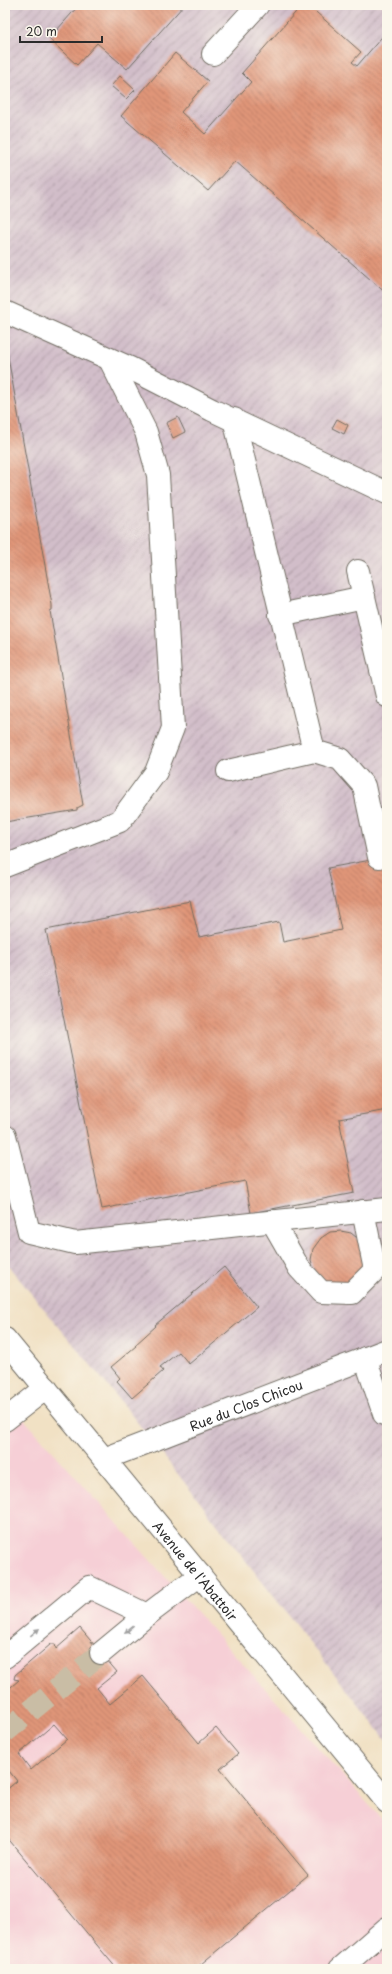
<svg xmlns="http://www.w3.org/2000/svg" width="392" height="1974" font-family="'Playpen Sans',sans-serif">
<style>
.built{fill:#f6cfd6}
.industrial{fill:url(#industrial-furrows)}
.building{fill:url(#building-back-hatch);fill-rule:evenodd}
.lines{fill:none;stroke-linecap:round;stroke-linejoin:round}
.minor-tunnel{stroke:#c9bda5;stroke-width:22;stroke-dasharray:22 11;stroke-linecap:butt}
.minor-casing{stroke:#706b61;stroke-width:24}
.minor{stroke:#fff;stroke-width:22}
.oneway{fill:#a0a0a0}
.labels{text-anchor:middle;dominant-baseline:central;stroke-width:3;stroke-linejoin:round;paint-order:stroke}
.street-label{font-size:13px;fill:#2b2b2b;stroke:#fbf7ec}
</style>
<defs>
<pattern id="industrial-furrows" width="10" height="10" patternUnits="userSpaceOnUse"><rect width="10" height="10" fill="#d1bdc9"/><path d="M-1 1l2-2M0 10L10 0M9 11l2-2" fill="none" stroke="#aa9aa3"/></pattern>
<pattern id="building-back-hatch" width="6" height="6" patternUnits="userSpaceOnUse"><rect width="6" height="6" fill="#e09578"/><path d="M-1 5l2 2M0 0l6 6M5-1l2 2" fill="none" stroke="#b67a63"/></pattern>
</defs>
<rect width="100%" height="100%" fill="#fbf7ec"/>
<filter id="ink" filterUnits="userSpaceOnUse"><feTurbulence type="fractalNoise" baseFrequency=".025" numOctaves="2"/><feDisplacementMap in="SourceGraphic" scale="8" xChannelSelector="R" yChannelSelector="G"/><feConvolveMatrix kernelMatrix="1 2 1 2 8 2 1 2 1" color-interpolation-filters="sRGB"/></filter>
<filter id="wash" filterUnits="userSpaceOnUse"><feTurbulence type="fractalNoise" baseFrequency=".012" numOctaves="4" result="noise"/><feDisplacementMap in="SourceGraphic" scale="16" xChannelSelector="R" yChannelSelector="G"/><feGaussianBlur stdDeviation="0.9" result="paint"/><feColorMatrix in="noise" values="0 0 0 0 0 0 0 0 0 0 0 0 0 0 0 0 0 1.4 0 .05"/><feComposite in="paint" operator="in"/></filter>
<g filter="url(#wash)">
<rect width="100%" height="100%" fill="#f1e1c4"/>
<polygon class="built" points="5,1398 387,1825 387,1969 5,1969"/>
<polygon class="industrial" points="5,5 387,5 387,1741 123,1404 5,1262"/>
<g id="blocks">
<g class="building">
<polygon points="79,5 184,5 127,69 97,43 77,65 49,39"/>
<polygon points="302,5 308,5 361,52 352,62 357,66 387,31 387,294 235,161 208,191 121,116 175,53 208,81 181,112 205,134 251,82 242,73"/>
<polygon points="120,76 135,90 126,99 111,86"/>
<polygon points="5,340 52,605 52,610 50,611 83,805 77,808 77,810 5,822"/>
<polygon points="178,417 185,432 173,438 166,423"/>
<polygon points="337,419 348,425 344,434 332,428"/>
<polygon points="387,857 387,1110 339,1119 354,1193 251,1213 245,1181 102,1209 46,930 190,901 199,937 279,922 283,942 341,930 328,868"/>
<polygon points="341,1231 351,1233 362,1242 366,1268 352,1284 332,1286 315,1273 311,1260 313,1249 321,1238 330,1232"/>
<polygon points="224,1267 257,1307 189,1364 179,1352 160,1367 163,1371 132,1398 117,1381 120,1378 111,1367 136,1346 135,1345 156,1326 155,1325"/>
<path d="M80,1628L117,1672L97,1688L110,1704L143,1676L199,1743L216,1728L238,1754L220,1769L308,1875L195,1969H117L5,1835V1791L17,1781L5,1766V1692L19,1680L14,1679L15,1675L51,1644H55L56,1649ZM54,1724L67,1739L31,1770L19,1754Z"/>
</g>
</g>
</g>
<g filter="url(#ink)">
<use href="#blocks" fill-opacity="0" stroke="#706b61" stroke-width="1"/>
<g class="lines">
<polyline class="minor-tunnel" points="5,1732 101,1653"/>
<g class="minor-casing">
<g id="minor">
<polyline points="213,54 258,5"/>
<polyline points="5,312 130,368 212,410 387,493"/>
<polyline points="234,419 314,751 340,759 364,786 379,857"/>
<polyline points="358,571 387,696"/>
<polyline points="280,615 364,597"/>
<polyline points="228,771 314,751"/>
<polyline points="5,866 120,821 156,772 173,728 158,475 146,432 110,360"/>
<polyline points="5,1136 29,1232 75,1243 387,1209"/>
<polyline points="272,1221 299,1268 321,1292 352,1293 375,1270 363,1211"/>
<path id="s1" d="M5,1339L387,1802"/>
<polyline points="365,1358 384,1414"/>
<polyline points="5,1420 46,1388"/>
<path id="s2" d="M104,1459L387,1350"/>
<polyline points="147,1615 200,1575"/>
<polyline points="5,1657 89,1587 147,1615 101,1653"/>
<polyline points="340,1969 387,1928"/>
</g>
</g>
<use href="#minor" class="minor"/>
</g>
<defs><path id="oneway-solid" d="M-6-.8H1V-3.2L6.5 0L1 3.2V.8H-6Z"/></defs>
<g class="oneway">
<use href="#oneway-solid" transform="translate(129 1630) rotate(141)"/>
<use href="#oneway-solid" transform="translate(35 1632) rotate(-39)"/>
</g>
</g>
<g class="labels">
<g class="street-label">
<text stroke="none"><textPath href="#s2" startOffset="152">Rue du Clos Chicou</textPath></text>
<text stroke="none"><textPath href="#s1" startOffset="300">Avenue de l'Abattoir</textPath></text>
</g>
</g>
<rect width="392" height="1974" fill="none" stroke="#fbf7ec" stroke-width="20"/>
<path d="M20 36v6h82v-6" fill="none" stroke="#2b2b2b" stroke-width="2"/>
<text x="26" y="36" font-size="12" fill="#2b2b2b" stroke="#fbf7ec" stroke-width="3" paint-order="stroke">20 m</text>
</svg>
